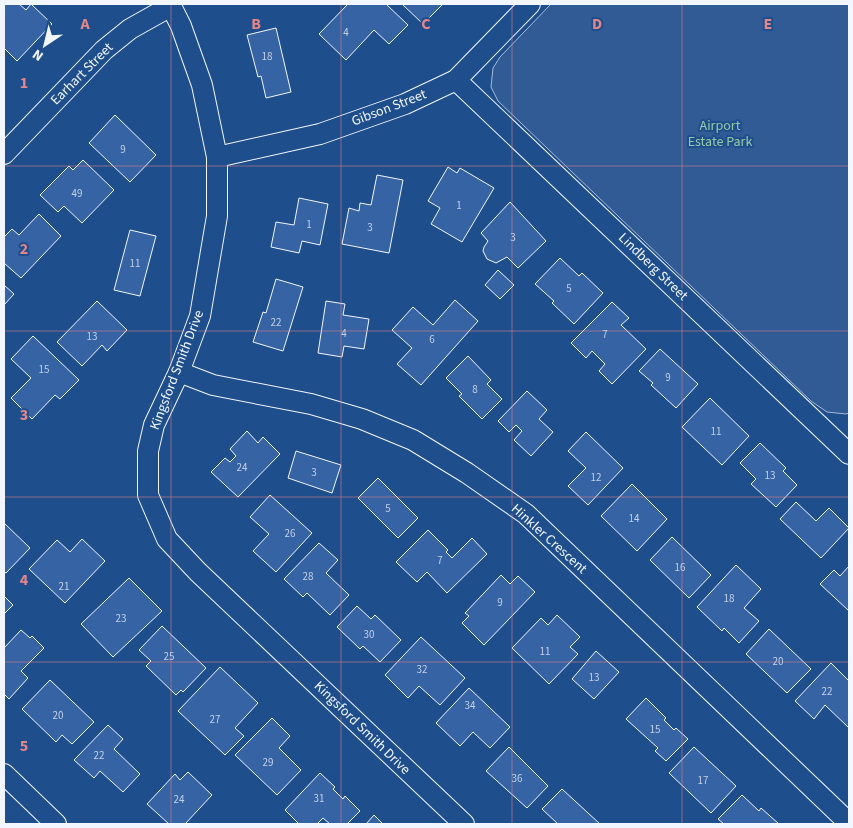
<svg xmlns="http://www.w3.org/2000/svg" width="853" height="828" font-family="'Source Sans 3',sans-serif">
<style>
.built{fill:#305b95;stroke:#a8bbd7}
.building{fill:#3563a3;stroke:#f2f6ff}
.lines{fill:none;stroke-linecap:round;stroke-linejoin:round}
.minor-casing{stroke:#f2f6ff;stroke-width:22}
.minor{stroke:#1f4e8c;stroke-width:20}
.grid{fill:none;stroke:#e38589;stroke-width:1;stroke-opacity:0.55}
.labels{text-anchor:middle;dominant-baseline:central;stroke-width:4;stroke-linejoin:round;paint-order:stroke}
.number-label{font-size:11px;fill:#c3d1e8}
.street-label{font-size:14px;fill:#f2f6ff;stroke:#1f4e8c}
.park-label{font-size:14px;fill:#97c8a6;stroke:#1f4e8c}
.grid-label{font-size:16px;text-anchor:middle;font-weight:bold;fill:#e38589;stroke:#1f4e8c;stroke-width:4;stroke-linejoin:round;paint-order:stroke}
</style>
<rect width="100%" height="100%" fill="#1f4e8c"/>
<polygon class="built" points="551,4 849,4 849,413 846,414 827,412 811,401 498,101 491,87 493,68 500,57"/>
<g class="building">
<polygon points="4,4 19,4 26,10 31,4 52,24 17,61 4,48"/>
<polygon points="348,4 386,4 408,25 389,44 374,30 346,60 319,34"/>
<polygon points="402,4 443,4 423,24"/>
<polygon points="276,28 291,92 266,98 261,76 258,77 247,35"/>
<polygon points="115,115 156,155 130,182 89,143"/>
<polygon points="83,160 114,190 82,223 64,206 58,212 40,195 69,166 73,170"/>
<polygon points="448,167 457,173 460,168 494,188 462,242 431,224 440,208 428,201"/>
<polygon points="377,175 403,180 389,253 342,244 349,208 359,211 360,203 371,205"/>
<polygon points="299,198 328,204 320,245 302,241 299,253 271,247 276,222 294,225"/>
<polygon points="510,202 546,241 518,268 507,257 496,263 487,259 483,251 484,247 488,241 481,233"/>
<polygon points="39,214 61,236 21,278 4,263 4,237 12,229 19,235"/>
<polygon points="130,230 156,236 140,296 114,290"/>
<polygon points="560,258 579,276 582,273 603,293 574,324 552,303 554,301 535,284"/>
<polygon points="498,270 514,285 500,299 485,285"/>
<polygon points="276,279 303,287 283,351 253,342 263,312 266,313"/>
<polygon points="4,285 14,294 4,305"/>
<polygon points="455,300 478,321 421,385 397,364 412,348 392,330 413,307 433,325"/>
<polygon points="97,301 127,330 107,351 102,345 82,366 57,342"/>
<polygon points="326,301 345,304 343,315 369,319 364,349 344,346 342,357 318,353"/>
<polygon points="612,302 629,318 621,325 646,349 612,384 599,371 605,364 592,351 586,358 571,343"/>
<polygon points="33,336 79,380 60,399 55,395 32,419 11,398 31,378 11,359"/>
<polygon points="660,349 698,384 676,408 651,385 653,383 639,371"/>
<polygon points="468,356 491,380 487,384 502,399 482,419 459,396 462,394 446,378"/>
<polygon points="527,391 547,410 539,419 553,432 531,456 514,440 522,431 516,425 509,432 498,421"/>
<polygon points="710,398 749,436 722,465 682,427"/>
<polygon points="247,431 258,443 263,437 280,454 238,497 211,472 225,458 230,462 236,456 230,449"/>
<polygon points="586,432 623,468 588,505 568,486 586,468 568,451"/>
<polygon points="760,443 786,468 783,471 797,485 776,507 751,484 756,479 740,463"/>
<polygon points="296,451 341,465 332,493 288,478"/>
<polygon points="378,478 418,518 398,538 358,498"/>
<polygon points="632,484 667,519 637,551 601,516"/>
<polygon points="270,495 312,533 276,572 253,551 269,534 250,517"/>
<polygon points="796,502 816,521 829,508 849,528 821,558 780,519"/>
<polygon points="4,523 30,548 6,573 4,572"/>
<polygon points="428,530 448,550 446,552 452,558 472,538 487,554 447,593 427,572 417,582 396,562"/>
<polygon points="672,537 711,575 689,598 650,560"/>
<polygon points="82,539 105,561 65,603 29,569 57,540 70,552"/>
<polygon points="319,543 338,560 326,573 349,595 330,615 307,593 303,597 284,579"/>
<polygon points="736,565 761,589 744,608 759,621 739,643 724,628 722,631 697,607"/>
<polygon points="849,566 849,611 820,584 834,570 840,576"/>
<polygon points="501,575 510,584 518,576 535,592 484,645 462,623 469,616 465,613"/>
<polygon points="129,578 162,611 113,657 81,624"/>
<polygon points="4,596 13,605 4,614"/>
<polygon points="357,606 371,619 375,615 401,640 380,662 363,646 360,649 337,627"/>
<polygon points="557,615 580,637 570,647 578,654 549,684 512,648 541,618 548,625"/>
<polygon points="162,626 206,668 183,692 181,690 176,695 146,666 151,661 139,650"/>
<polygon points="769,629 811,669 787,693 746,654"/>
<polygon points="21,630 30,638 32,636 44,648 21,671 28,678 9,699 4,694 4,648"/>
<polygon points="421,637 465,678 440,705 419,686 408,698 385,675"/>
<polygon points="596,651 619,672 594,699 572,679"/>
<polygon points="831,663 849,681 849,728 825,705 814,719 795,701"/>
<polygon points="220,667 258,703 235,728 244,736 225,755 178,711"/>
<polygon points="50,680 94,722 72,744 62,735 56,742 22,709"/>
<polygon points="469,688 510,727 490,748 473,732 460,746 436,723"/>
<polygon points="646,698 666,718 664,720 674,730 676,728 688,739 666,761 655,751 658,748 626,719"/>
<polygon points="272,718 290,736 279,748 301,770 277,795 235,755"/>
<polygon points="108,725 123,739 114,749 140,774 123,792 100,771 94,778 74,760"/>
<polygon points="509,747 548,786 527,808 486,771"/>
<polygon points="694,747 736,786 711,813 669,773"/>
<polygon points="188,772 212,795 185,824 169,824 147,804 175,774 180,780"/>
<polygon points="320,773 335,787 333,789 343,799 345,796 360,811 347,824 330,824 323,818 317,824 299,824 285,810"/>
<polygon points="562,789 600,824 558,824 542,809"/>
<polygon points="742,795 759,811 761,808 779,824 724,824 718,819"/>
<polygon points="374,815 383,824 366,824"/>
</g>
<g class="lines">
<g class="minor-casing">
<g id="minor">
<polyline points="170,4 181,26 202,85 217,157 217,216 200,316 179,372 154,425 148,451 148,495 167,539 198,572 464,824"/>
<polyline points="456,80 849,454"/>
<polyline points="4,154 104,50 130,29 171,6"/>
<polyline points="217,157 320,134 405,104 456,80 530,4"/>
<polyline points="179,372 213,385 311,404 362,419 413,440 467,473 526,514 849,823"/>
<polyline points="4,774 56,824"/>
</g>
</g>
<use href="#minor" class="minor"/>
</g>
<path class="grid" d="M171,4V824M341,4V824M512,4V824M682,4V824M4,166H849M4,331H849M4,497H849M4,662H849"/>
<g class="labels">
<g class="number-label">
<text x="346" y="32">4</text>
<text x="267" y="56">18</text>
<text x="123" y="149">9</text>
<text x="77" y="193">49</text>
<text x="459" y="205">1</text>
<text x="309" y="224">1</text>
<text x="370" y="227">3</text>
<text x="513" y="237">3</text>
<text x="135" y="263">11</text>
<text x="569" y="288">5</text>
<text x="276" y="322">22</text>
<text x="344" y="333">4</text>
<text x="605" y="334">7</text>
<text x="92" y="336">13</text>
<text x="432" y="339">6</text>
<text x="44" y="369">15</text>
<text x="668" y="377">9</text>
<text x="475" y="389">8</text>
<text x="716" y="431">11</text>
<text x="242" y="467">24</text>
<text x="314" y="472">3</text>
<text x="770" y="475">13</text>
<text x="596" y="477">12</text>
<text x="388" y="508">5</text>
<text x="634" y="518">14</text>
<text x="290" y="533">26</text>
<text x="440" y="560">7</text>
<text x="680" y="567">16</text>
<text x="308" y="576">28</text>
<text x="64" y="586">21</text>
<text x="729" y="598">18</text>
<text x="500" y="602">9</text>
<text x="121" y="618">23</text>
<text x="369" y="634">30</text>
<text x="545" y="651">11</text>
<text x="169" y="656">25</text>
<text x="778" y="661">20</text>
<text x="422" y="669">32</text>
<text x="594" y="677">13</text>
<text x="827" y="691">22</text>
<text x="470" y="705">34</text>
<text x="58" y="715">20</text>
<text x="215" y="719">27</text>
<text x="655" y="729">15</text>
<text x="99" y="755">22</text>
<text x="268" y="762">29</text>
<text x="517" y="778">36</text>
<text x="703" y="780">17</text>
<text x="319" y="798">31</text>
<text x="179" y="799">24</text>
</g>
<g class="street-label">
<text transform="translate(82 74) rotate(-45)">Earhart Street</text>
<text transform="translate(389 108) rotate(-21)">Gibson Street</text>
<text transform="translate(653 267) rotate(44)">Lindberg Street</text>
<text transform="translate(177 370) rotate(-69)">Kingsford Smith Drive</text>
<text transform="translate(549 539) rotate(42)">Hinkler Crescent</text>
<text transform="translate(362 728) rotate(44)">Kingsford Smith Drive</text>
</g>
<g class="park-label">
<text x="720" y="126">Airport<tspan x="720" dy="16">Estate Park</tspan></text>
</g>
</g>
<g class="grid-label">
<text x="85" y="29">A</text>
<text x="256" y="29">B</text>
<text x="426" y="29">C</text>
<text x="597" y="29">D</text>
<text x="768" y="29">E</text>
<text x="24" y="88">1</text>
<text x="24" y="254">2</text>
<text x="24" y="420">3</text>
<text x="24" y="585">4</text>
<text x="24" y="751">5</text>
</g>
<rect width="853" height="828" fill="none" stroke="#f2f6ff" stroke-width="10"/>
<g transform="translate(45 45) rotate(215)" stroke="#1f4e8c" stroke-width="4" paint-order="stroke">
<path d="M0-4L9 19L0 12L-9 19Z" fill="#f2f6ff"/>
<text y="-8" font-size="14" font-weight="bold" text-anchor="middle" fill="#f2f6ff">N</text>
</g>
</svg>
